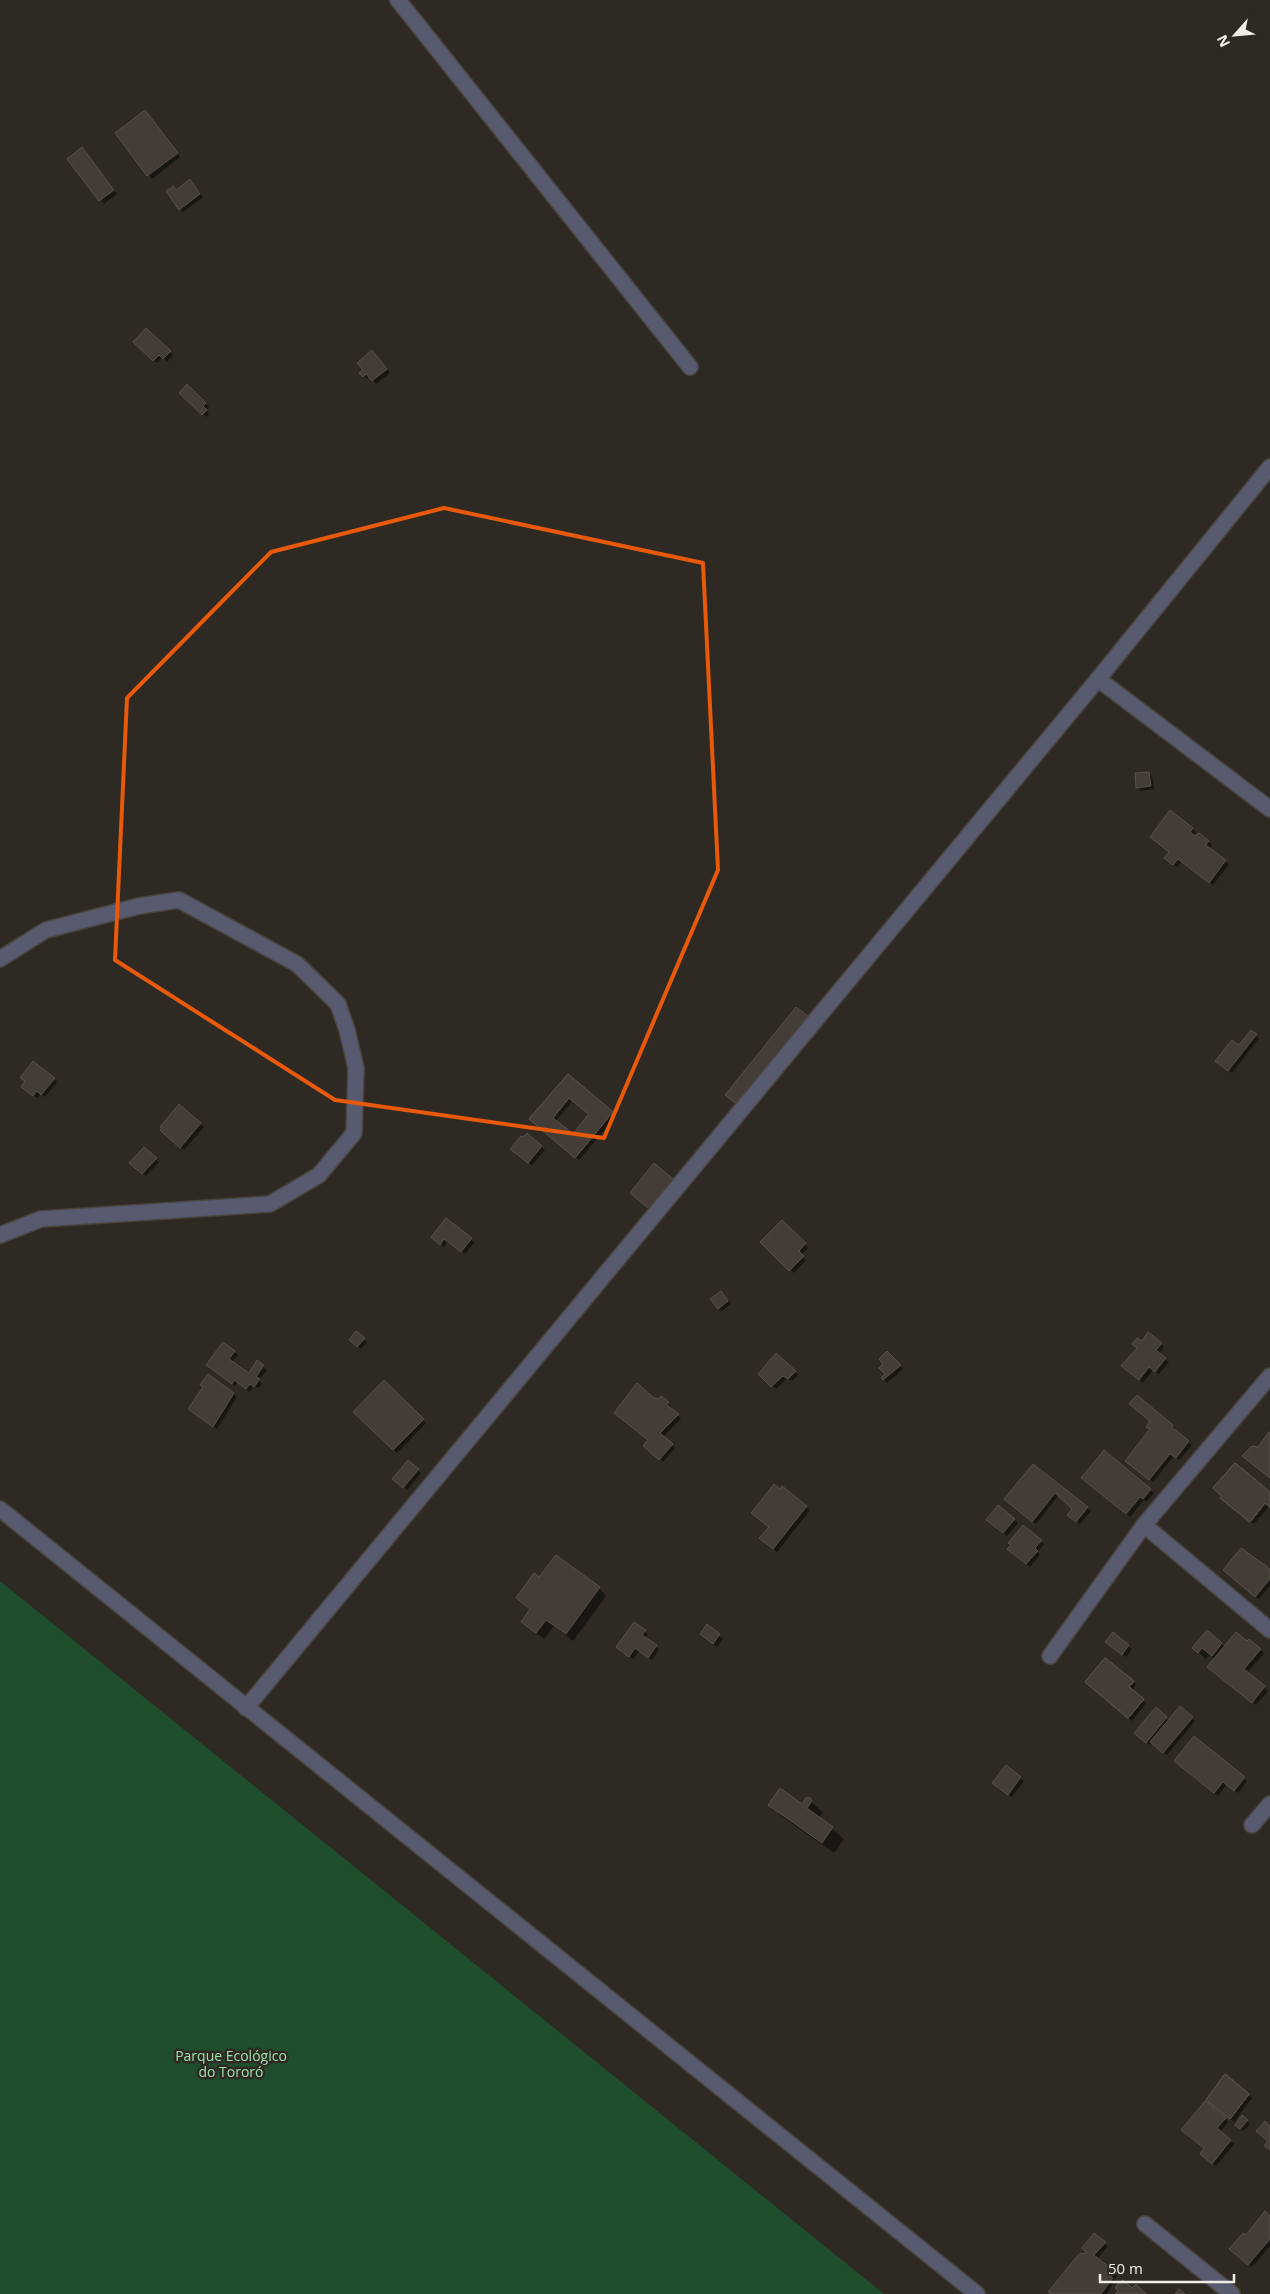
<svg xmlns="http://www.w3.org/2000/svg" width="1270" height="2294" font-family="'Open Sans',sans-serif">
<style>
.green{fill:#1f4e2d}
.shadow{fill:#0007;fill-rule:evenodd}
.building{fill:#443c37;stroke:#58504a;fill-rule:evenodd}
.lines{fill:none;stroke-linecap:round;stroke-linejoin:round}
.minor-casing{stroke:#49453f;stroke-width:18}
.minor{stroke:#585b70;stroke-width:15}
.marked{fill:none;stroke:#e8590c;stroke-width:4;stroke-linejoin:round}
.labels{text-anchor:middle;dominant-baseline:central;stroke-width:5;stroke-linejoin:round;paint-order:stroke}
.park-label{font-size:14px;fill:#99e2aa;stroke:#2e2a23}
</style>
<rect width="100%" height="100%" fill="#2e2a23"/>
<polygon class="green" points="0,1581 884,2294 0,2294"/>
<g class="shadow">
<polygon points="148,115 180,157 152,179 116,134"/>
<polygon points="85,152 117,194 104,204 68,159"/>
<polygon points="193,184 203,197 183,212 180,209 176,191"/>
<polygon points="146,330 173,355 167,362 163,357 157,363 135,342"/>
<polygon points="375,355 390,373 376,384 370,376 367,379 364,376"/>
<polygon points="187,386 209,407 206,410 209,414 206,417 181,393"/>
<polygon points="1149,773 1152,776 1154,789 1141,791 1138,787"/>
<polygon points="1171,812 1196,832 1193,836 1195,837 1199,835 1209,842 1212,845 1209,849 1229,864 1213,885 1182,861 1177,867 1169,861"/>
<polygon points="1252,1032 1259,1038 1232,1073 1220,1064 1239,1047"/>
<path d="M568,1076L616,1116L579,1160L534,1122ZM573,1100L591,1114L573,1136L556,1121Z"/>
<polygon points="54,1078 57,1082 45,1097 41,1094 37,1098 26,1090"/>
<polygon points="179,1105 204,1127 184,1150 165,1133"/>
<polygon points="527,1135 545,1150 532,1165 515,1152"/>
<polygon points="144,1149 159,1162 146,1176 131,1163"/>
<polygon points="782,1222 808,1248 801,1255 806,1260 794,1273 762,1242"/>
<polygon points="432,1237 471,1239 474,1243 465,1254 448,1241 444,1247"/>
<polygon points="724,1296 731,1304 722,1311 718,1308"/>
<polygon points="1148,1333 1164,1347 1159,1354 1169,1362 1159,1374 1153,1370 1143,1383 1126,1370"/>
<polygon points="364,1339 367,1342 361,1349 351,1340"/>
<polygon points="224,1343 238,1355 232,1362 249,1374 258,1362 267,1370 259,1380 262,1384 259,1388 253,1386 250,1392 238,1382 235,1386 211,1368"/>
<polygon points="887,1352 903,1369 887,1383 883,1378 887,1374"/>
<polygon points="776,1354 798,1375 792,1381 787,1378 776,1389 760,1374"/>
<polygon points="208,1376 237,1397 217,1429 192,1412"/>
<polygon points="384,1382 426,1423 397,1453 355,1412"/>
<polygon points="654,1399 668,1403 671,1406 670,1409 681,1418 663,1437 675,1448 663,1462 648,1449"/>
<polygon points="1173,1426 1176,1429 1174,1431 1192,1445 1179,1460 1174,1456 1153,1482 1129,1464"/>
<polygon points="1104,1452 1154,1493 1146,1502 1144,1500 1130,1517 1086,1482"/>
<polygon points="409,1462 421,1473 407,1490 397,1482"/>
<polygon points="1033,1466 1091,1511 1080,1524 1072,1518 1073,1509 1058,1496 1036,1524 1009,1502"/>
<polygon points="782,1488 810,1510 777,1552 764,1541"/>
<polygon points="1270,1496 1270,1506 1254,1524 1225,1501"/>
<polygon points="998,1507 1018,1523 1007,1536 991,1523"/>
<polygon points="1041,1541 1044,1544 1038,1552 1040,1555 1030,1567 1012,1552"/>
<polygon points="1270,1571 1270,1586 1259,1599 1228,1574"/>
<polygon points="539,1579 599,1588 606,1596 573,1641 554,1626 544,1639 522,1622 531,1610 517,1598"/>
<polygon points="634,1624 648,1634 645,1639 659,1649 652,1660 639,1651 633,1659 621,1650"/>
<polygon points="707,1626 723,1639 717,1647 701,1634"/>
<polygon points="1207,1632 1225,1647 1247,1643 1249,1640 1264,1653 1247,1673 1268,1691 1256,1705 1212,1670 1215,1659 1210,1655 1206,1659 1194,1648"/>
<polygon points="1113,1634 1132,1649 1126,1657 1110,1645"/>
<polygon points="1133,1681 1136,1685 1131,1691 1146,1703 1132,1721 1090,1685"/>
<polygon points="1166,1718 1169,1721 1192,1718 1195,1721 1167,1755 1152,1743 1150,1745 1139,1736"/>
<polygon points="1179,1764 1244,1778 1247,1781 1238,1793 1227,1784 1218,1796"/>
<polygon points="1006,1767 1024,1781 1012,1797 997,1786"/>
<polygon points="810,1800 823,1813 819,1818 844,1839 834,1853 781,1816 770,1805 802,1806"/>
<polygon points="1225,2076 1252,2098 1234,2122 1211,2103"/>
<polygon points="1225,2119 1228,2122 1220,2132 1234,2144 1216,2166 1205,2157 1206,2149 1186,2134"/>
<polygon points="1247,2121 1250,2124 1244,2131 1239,2128"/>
<polygon points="1270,2217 1270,2246 1252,2267 1234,2253 1246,2237"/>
<polygon points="1105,2243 1108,2246 1097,2259 1117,2276 1107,2294 1052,2294 1090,2254"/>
</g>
<g class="building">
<polygon points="145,110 178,153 147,176 115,133"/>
<polygon points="82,147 114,190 99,201 67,159"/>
<polygon points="190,179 200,194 179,210 166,191 173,186 176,190"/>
<polygon points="146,328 171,351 163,359 159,355 153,361 133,342"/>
<polygon points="372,350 387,369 372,381 366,374 363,377 359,373 363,370 357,363"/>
<polygon points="187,384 206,403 203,406 207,410 202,415 179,393"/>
<polygon points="1149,772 1151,786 1136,788 1135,773"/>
<polygon points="1170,810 1193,828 1190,832 1195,836 1199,833 1209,841 1206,845 1226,860 1209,883 1178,859 1173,865 1164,858 1169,852 1150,837"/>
<polygon points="796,1007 809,1017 738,1105 725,1095"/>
<polygon points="1251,1030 1257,1034 1228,1071 1215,1061 1232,1040 1239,1045"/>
<polygon points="33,1061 55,1078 41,1095 37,1091 33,1096 21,1087 25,1081 20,1078"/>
<path d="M568,1074L613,1112L575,1158L529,1119ZM569,1098L589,1114L573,1134L553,1118Z"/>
<path d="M568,1074L613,1112L575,1158L529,1119ZM569,1098L589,1114L573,1134L553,1118Z"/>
<polygon points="179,1104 201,1123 180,1148 160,1130 162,1128 160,1127"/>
<polygon points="527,1133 542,1146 528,1163 510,1149 521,1136 523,1137"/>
<polygon points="144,1147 157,1158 142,1174 129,1163"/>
<polygon points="654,1163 678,1183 654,1213 630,1193"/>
<polygon points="446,1218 472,1238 461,1252 444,1239 440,1245 431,1237"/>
<polygon points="782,1220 806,1243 799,1251 804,1256 789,1271 760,1242"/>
<polygon points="721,1291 728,1301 718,1309 710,1299"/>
<polygon points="356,1331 365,1338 357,1347 349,1340"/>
<polygon points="1148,1332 1162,1343 1156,1350 1166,1358 1155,1372 1149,1367 1139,1380 1121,1366 1137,1348 1132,1344 1137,1338 1142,1341"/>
<polygon points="223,1342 235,1351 229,1359 249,1373 257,1360 264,1365 256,1377 260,1379 254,1387 250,1384 246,1389 234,1380 232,1384 206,1365"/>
<polygon points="887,1351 901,1365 883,1380 881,1378 885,1374 879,1368 883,1364 879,1359"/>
<polygon points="776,1353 796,1371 788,1379 783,1376 771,1387 758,1374"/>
<polygon points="208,1374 234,1393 213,1427 188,1409 203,1387 200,1385"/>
<polygon points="384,1380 424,1419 393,1450 353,1412"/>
<polygon points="637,1383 654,1398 659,1399 661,1396 669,1402 667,1405 679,1414 660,1433 673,1444 659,1460 643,1446 648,1440 614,1413"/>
<polygon points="1137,1395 1173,1425 1172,1427 1189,1441 1176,1458 1170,1454 1149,1480 1125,1461 1150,1429 1146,1427 1150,1421 1129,1404"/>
<polygon points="1269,1432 1270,1432 1270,1478 1242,1456 1252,1446 1258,1447"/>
<polygon points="1104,1450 1151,1489 1143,1499 1140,1497 1126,1514 1081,1478"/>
<polygon points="408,1460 419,1469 403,1488 392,1479"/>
<polygon points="1235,1463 1270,1492 1270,1507 1265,1503 1250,1522 1220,1498 1222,1496 1213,1488"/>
<polygon points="1235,1463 1270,1492 1270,1507 1265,1503 1250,1522 1220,1498 1222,1496 1213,1488"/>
<polygon points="1235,1463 1270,1492 1270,1507 1265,1503 1250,1522 1220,1498 1222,1496 1213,1488"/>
<polygon points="1235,1463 1270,1492 1270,1507 1265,1503 1250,1522 1220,1498 1222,1496 1213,1488"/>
<polygon points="1235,1463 1270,1492 1270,1507 1265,1503 1250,1522 1220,1498 1222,1496 1213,1488"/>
<polygon points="1033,1464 1088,1507 1076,1522 1067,1515 1072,1509 1055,1493 1032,1522 1004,1499"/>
<polygon points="774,1484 780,1489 782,1486 807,1506 773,1549 759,1538 769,1527 751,1513"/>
<polygon points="998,1505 1015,1519 1003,1533 986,1520"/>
<polygon points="1023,1525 1042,1540 1035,1548 1038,1551 1026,1564 1007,1549 1011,1545 1008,1543"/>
<polygon points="1241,1548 1270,1569 1270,1579 1255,1597 1223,1570"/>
<polygon points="556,1555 600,1587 566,1634 546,1620 536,1633 521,1622 530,1609 516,1598 534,1573 539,1577"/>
<polygon points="634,1622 646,1630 642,1635 657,1645 648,1658 635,1648 629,1657 616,1647"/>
<polygon points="707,1624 720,1634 713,1644 700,1634"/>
<polygon points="1207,1630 1222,1643 1212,1656 1202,1648 1198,1653 1192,1648"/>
<polygon points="1113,1632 1129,1645 1122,1655 1105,1642"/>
<polygon points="1236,1632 1247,1641 1249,1639 1261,1649 1244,1669 1265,1686 1252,1703 1207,1667"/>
<polygon points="1105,1658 1134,1681 1129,1687 1144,1699 1128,1718 1085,1682"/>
<polygon points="1105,1658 1134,1681 1129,1687 1144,1699 1128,1718 1085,1682"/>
<polygon points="1105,1658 1134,1681 1129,1687 1144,1699 1128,1718 1085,1682"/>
<polygon points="1105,1658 1134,1681 1129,1687 1144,1699 1128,1718 1085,1682"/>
<polygon points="1105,1658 1134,1681 1129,1687 1144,1699 1128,1718 1085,1682"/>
<polygon points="1180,1706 1193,1717 1163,1753 1150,1742"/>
<polygon points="1156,1707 1167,1717 1146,1743 1134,1733"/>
<polygon points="1194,1736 1245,1777 1234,1791 1223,1782 1214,1793 1174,1761"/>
<polygon points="1006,1765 1021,1777 1008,1795 992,1783"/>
<polygon points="780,1788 802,1804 806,1798 810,1798 812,1801 807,1808 833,1827 822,1843 768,1805"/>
<polygon points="1225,2074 1249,2094 1230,2119 1206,2100"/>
<polygon points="1225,2074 1249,2094 1230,2119 1206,2100"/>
<polygon points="1225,2074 1249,2094 1230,2119 1206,2100"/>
<polygon points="1225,2074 1249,2094 1230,2119 1206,2100"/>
<polygon points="1225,2074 1249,2094 1230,2119 1206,2100"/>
<polygon points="1205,2101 1226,2118 1217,2128 1231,2140 1212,2164 1200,2154 1204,2148 1181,2130"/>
<polygon points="1242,2115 1248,2120 1240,2129 1235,2125"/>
<polygon points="1265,2121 1270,2126 1270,2150 1264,2146 1268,2141 1256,2131"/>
<polygon points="1265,2211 1270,2216 1270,2239 1248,2265 1229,2249 1243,2233 1246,2235"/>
<polygon points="1094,2233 1106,2242 1094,2255 1115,2272 1111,2277 1113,2278 1101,2294 1051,2294 1048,2292 1079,2254 1087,2253 1082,2248"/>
<polygon points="1122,2280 1132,2288 1136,2284 1146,2294 1116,2294 1118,2291 1115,2288"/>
<polygon points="1122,2280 1132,2288 1136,2284 1146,2294 1116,2294 1118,2291 1115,2288"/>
<polygon points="1122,2280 1132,2288 1136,2284 1146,2294 1116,2294 1118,2291 1115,2288"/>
<polygon points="1122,2280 1132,2288 1136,2284 1146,2294 1116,2294 1118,2291 1115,2288"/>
<polygon points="1122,2280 1132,2288 1136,2284 1146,2294 1116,2294 1118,2291 1115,2288"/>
<polygon points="1179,2289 1185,2294 1175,2294"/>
</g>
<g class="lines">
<g class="minor-casing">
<g id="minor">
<polyline points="398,0 690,367"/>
<polyline points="1098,679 1270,809"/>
<polyline points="0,959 46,930 139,906 179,900 297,964 338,1004 347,1030 356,1068 354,1133 319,1175 270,1204 41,1219 0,1235"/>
<polyline points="0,1509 977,2294"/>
<polyline points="1144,1525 1270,1630"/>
<polyline points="1050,1656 1144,1525 1270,1376"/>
<polyline points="246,1708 1098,679 1270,467"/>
<polyline points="1252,1825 1270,1804"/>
<polyline points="1145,2224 1232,2294"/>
</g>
</g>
<use href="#minor" class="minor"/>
</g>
<path class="marked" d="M444,508L703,563L718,870L604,1138L335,1100L115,960L127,698L271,552Z"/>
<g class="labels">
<g class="park-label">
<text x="231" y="2055">Parque Ecológico<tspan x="231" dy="16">do Tororó</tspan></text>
</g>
</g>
<g transform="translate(1235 35) rotate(243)" stroke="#2e2a23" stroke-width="4" paint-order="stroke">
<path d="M0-4L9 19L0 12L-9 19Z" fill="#f0ede8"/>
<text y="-8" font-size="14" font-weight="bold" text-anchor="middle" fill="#f0ede8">N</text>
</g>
<path d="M1100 2274v8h134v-8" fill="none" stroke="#f0ede8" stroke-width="2.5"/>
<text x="1108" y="2274" font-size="15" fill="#f0ede8" stroke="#2e2a23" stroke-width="4" paint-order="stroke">50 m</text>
</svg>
